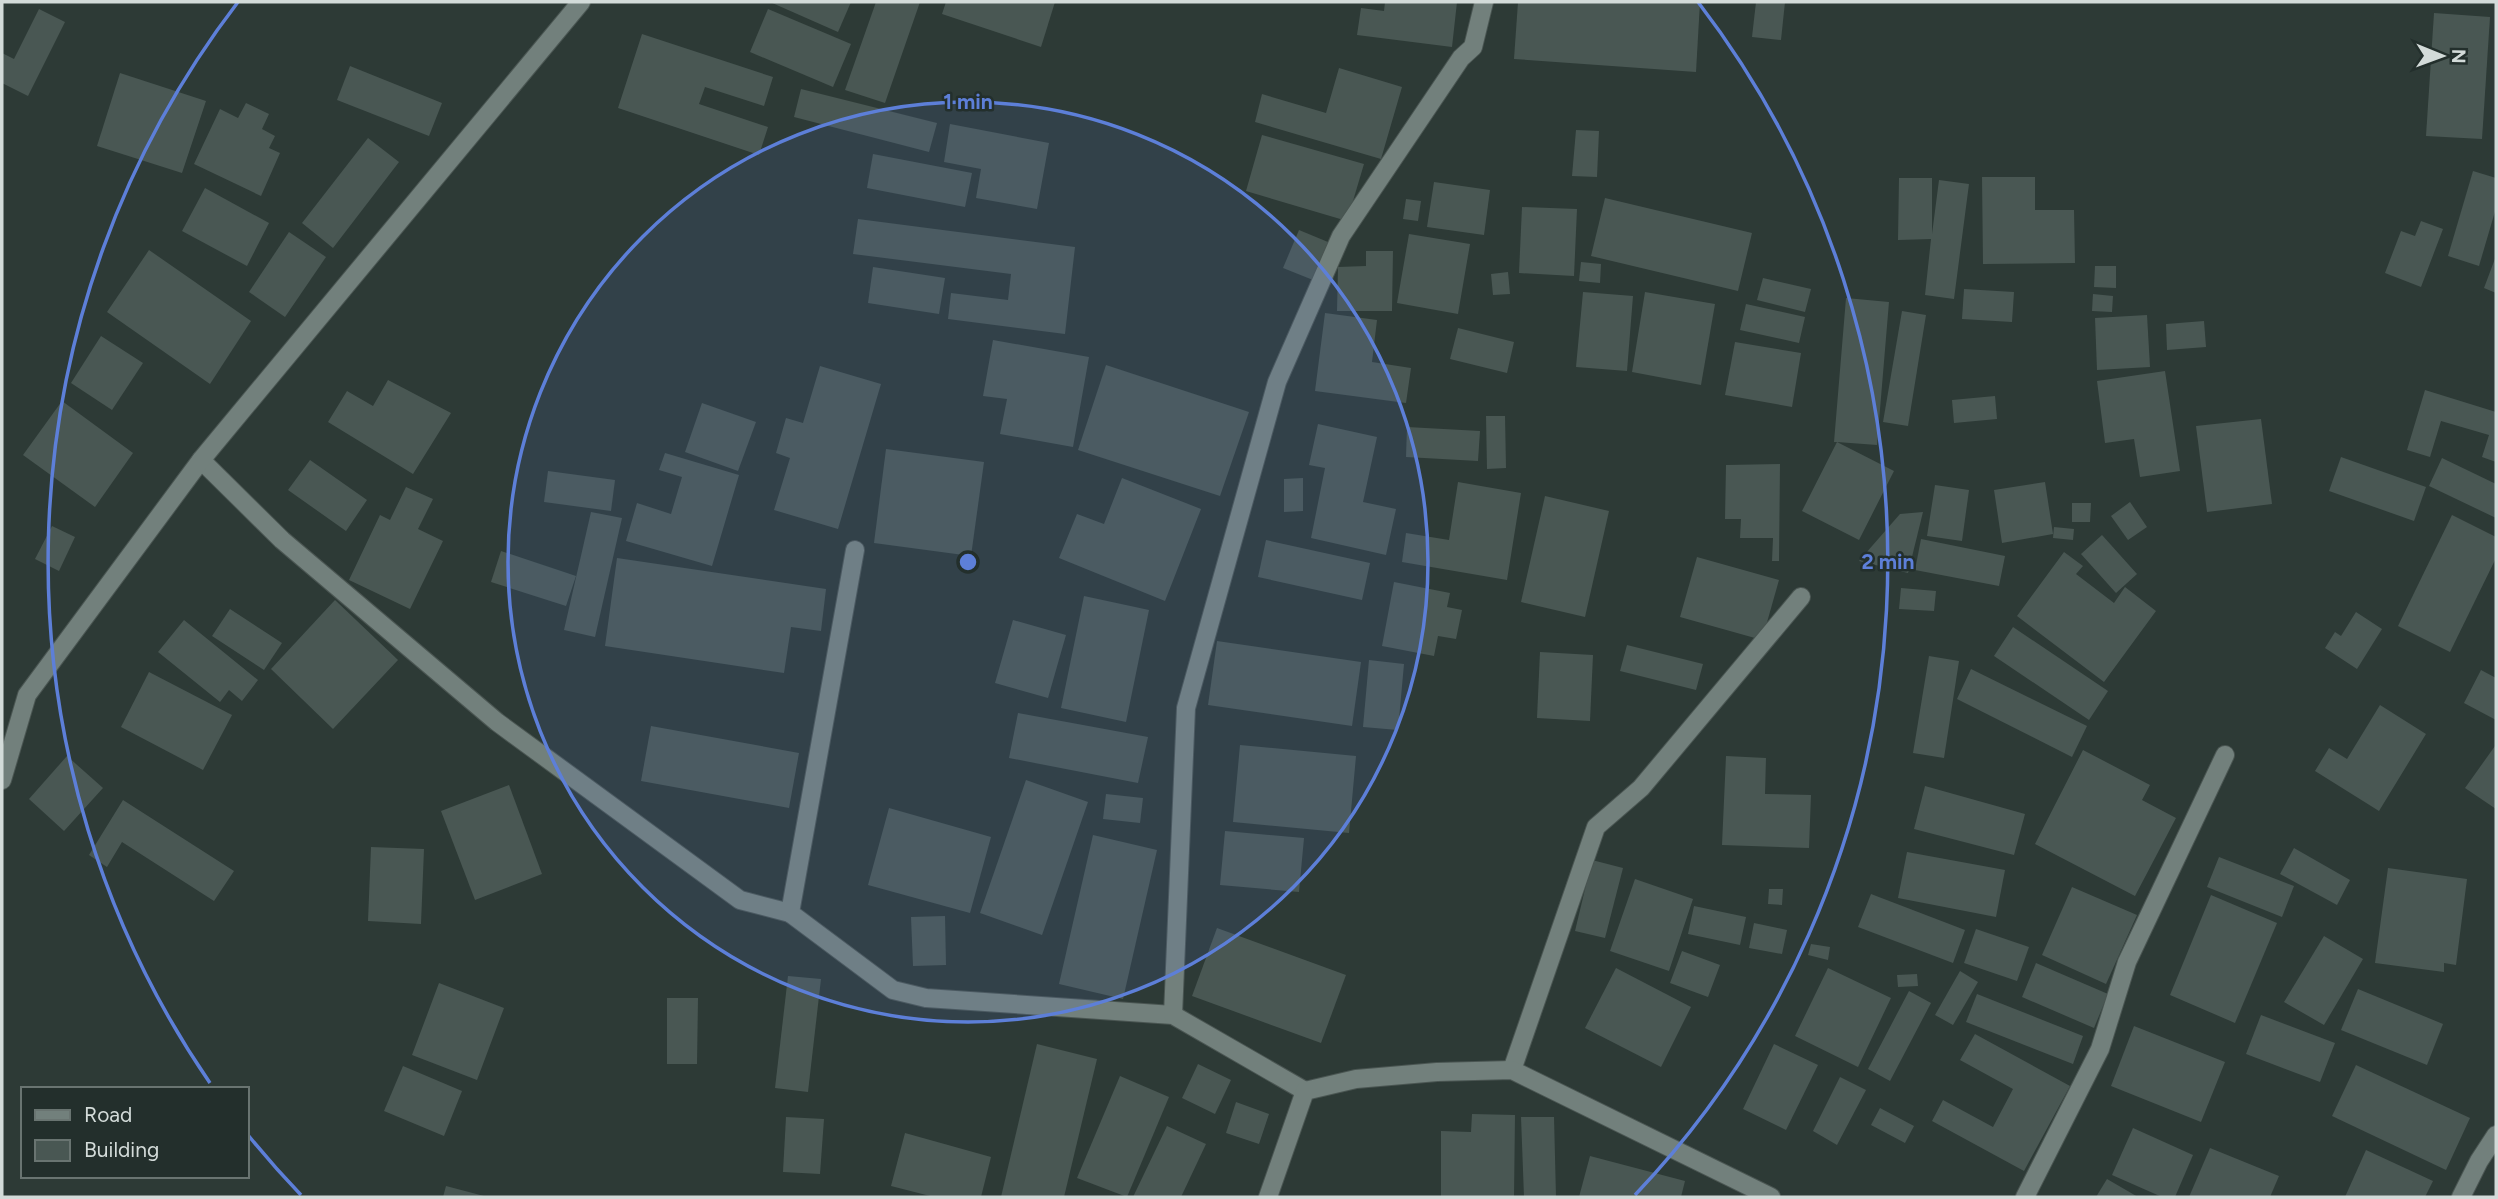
<svg xmlns="http://www.w3.org/2000/svg" width="2498" height="1199" font-family="Figtree,sans-serif">
<style>
.building{fill:#495753}
.lines{fill:none;stroke-linecap:round;stroke-linejoin:round}
.minor-casing{stroke:#4a5552;stroke-width:20}
.minor{stroke:#72807c;stroke-width:18}
.ring{fill:none;stroke:#5d7fd8;stroke-width:3.5}
.centre{fill:#5d7fd8;stroke:#232f2c;stroke-width:3.5}
.ring-label{font-size:21px;text-anchor:middle;font-weight:bold;fill:#5d7fd8;stroke:#232f2c;stroke-width:5;stroke-linejoin:round;paint-order:stroke}
</style>
<rect width="100%" height="100%" fill="#2d3a36"/>
<g class="building">
<polygon points="770,2 851,2 838,32"/>
<polygon points="876,2 920,2 885,103 845,90"/>
<polygon points="946,2 1055,2 1041,47 942,14"/>
<polygon points="1385,2 1457,2 1452,47 1357,35 1361,8 1384,11"/>
<polygon points="1518,2 1700,2 1696,72 1514,59"/>
<polygon points="1756,2 1785,2 1781,40 1752,37"/>
<polygon points="39,9 65,22 28,96 2,83 2,53 14,59"/>
<polygon points="768,9 851,44 833,87 750,52"/>
<polygon points="2434,13 2490,17 2482,139 2426,136"/>
<polygon points="642,34 773,77 764,106 705,87 699,104 768,127 759,155 618,108"/>
<polygon points="350,66 442,103 429,136 337,100"/>
<polygon points="1339,68 1402,87 1381,159 1255,122 1262,94 1326,113"/>
<polygon points="120,73 206,101 182,173 97,146"/>
<polygon points="801,89 937,123 929,152 794,117"/>
<polygon points="246,103 269,114 262,129 275,136 269,148 280,153 261,196 194,164 220,109 238,118"/>
<polygon points="950,124 1049,143 1037,209 976,198 981,169 944,162"/>
<polygon points="1576,130 1599,131 1597,177 1572,176"/>
<polygon points="1262,135 1364,164 1347,221 1246,191"/>
<polygon points="368,138 399,162 333,248 302,223"/>
<polygon points="873,154 972,173 965,207 867,188"/>
<polygon points="2473,171 2496,178 2496,208 2479,266 2448,256"/>
<polygon points="1982,177 2035,177 2035,210 2074,210 2075,263 1983,264"/>
<polygon points="1899,178 1932,178 1932,234 1939,180 1969,184 1954,299 1925,295 1931,239 1898,240"/>
<polygon points="1434,182 1490,190 1484,235 1427,227"/>
<polygon points="205,188 269,223 247,266 182,231"/>
<polygon points="1605,198 1752,233 1738,291 1591,256"/>
<polygon points="1406,199 1421,201 1418,221 1403,219"/>
<polygon points="1522,207 1577,209 1574,276 1519,273"/>
<polygon points="858,219 1075,247 1065,334 948,319 951,293 1008,300 1011,274 853,254"/>
<polygon points="2421,221 2443,229 2421,287 2385,273 2401,231 2415,236"/>
<polygon points="1299,230 1328,242 1313,280 1283,268"/>
<polygon points="289,232 326,257 285,317 249,292"/>
<polygon points="1409,234 1470,244 1458,314 1397,303"/>
<polygon points="149,250 251,321 210,384 107,312"/>
<polygon points="1366,251 1393,251 1392,311 1337,311 1338,267 1366,266"/>
<polygon points="2496,256 2496,293 2484,288"/>
<polygon points="1581,262 1601,264 1600,283 1579,281"/>
<polygon points="2095,266 2116,266 2116,288 2094,287"/>
<polygon points="873,267 945,278 939,314 868,303"/>
<polygon points="1508,272 1510,294 1493,295 1491,274"/>
<polygon points="1763,278 1811,289 1805,312 1757,300"/>
<polygon points="1964,289 2014,292 2012,322 1962,319"/>
<polygon points="1583,292 1633,296 1627,371 1576,367"/>
<polygon points="1645,292 1715,304 1701,385 1632,372"/>
<polygon points="2093,294 2113,296 2112,312 2092,311"/>
<polygon points="1846,298 1889,302 1877,445 1837,442 1894,471 1859,540 1802,511 1837,442 1834,442"/>
<polygon points="1746,304 1805,317 1799,343 1740,330"/>
<polygon points="1902,311 1926,315 1908,426 1883,422"/>
<polygon points="1325,313 1377,320 1372,362 1411,368 1406,403 1315,391"/>
<polygon points="2147,315 2150,367 2097,370 2095,318"/>
<polygon points="2204,321 2206,347 2167,350 2166,324"/>
<polygon points="1458,328 1514,342 1507,373 1450,359"/>
<polygon points="101,336 143,363 112,410 71,383"/>
<polygon points="993,340 1089,357 1073,447 1000,434 1007,399 983,396"/>
<polygon points="1735,342 1801,353 1792,407 1725,395"/>
<polygon points="1106,365 1249,412 1220,496 1078,450"/>
<polygon points="820,366 881,384 838,529 774,510 790,458 776,453 786,418 803,423"/>
<polygon points="2165,371 2180,471 2140,477 2134,439 2105,443 2097,381"/>
<polygon points="388,380 451,413 413,474 328,422 347,391 373,406"/>
<polygon points="2425,390 2496,412 2496,462 2482,457 2489,435 2441,421 2430,457 2407,450"/>
<polygon points="1995,396 1997,419 1954,423 1952,400"/>
<polygon points="62,401 133,453 95,507 23,455"/>
<polygon points="702,403 756,422 738,471 685,452"/>
<polygon points="1486,416 1505,416 1506,468 1487,469"/>
<polygon points="2261,419 2272,504 2207,512 2196,426"/>
<polygon points="1318,424 1377,437 1363,502 1396,509 1386,555 1311,538 1325,468 1309,465"/>
<polygon points="1407,427 1480,431 1478,461 1406,457"/>
<polygon points="886,449 984,462 971,556 874,543"/>
<polygon points="665,453 739,475 712,566 626,541 637,503 671,514 682,477 659,470"/>
<polygon points="2341,457 2426,487 2414,521 2329,491"/>
<polygon points="2442,458 2496,484 2496,518 2429,486"/>
<polygon points="310,460 367,500 346,531 288,490"/>
<polygon points="1780,464 1779,561 1772,561 1773,538 1740,538 1741,519 1725,519 1726,465"/>
<polygon points="548,471 615,480 611,511 544,502"/>
<polygon points="1122,478 1201,509 1165,601 1059,558 1077,514 1104,524"/>
<polygon points="1303,478 1303,511 1284,512 1284,479"/>
<polygon points="1458,482 1521,493 1507,580 1402,562 1406,533 1449,540"/>
<polygon points="2045,482 2053,534 2002,543 1994,490"/>
<polygon points="1935,485 1969,490 1962,541 1927,536"/>
<polygon points="406,487 433,499 418,529 443,541 410,609 349,580 380,515 390,520"/>
<polygon points="1545,496 1609,511 1585,617 1521,602"/>
<polygon points="2130,502 2147,527 2128,540 2111,516"/>
<polygon points="2072,503 2091,503 2090,522 2072,522"/>
<polygon points="591,512 622,518 595,637 564,630"/>
<polygon points="1923,512 1908,573 1859,561 1900,514"/>
<polygon points="2452,515 2496,537 2496,558 2450,652 2398,626"/>
<polygon points="52,526 75,537 59,571 35,559"/>
<polygon points="2054,527 2074,529 2073,540 2053,538"/>
<polygon points="2102,535 2137,574 2116,593 2081,554"/>
<polygon points="1921,539 2005,556 1999,586 1915,570"/>
<polygon points="1266,540 1370,563 1362,600 1258,577"/>
<polygon points="501,551 576,576 566,606 491,582"/>
<polygon points="2064,552 2083,566 2076,574 2114,603 2125,587 2156,611 2104,682 2017,616"/>
<polygon points="1697,557 1779,580 1762,640 1680,617"/>
<polygon points="617,558 826,589 821,631 791,627 784,673 605,646"/>
<polygon points="1394,582 1450,593 1447,607 1462,610 1456,639 1438,636 1434,656 1382,646"/>
<polygon points="1901,588 1936,591 1934,611 1899,609"/>
<polygon points="1084,596 1149,610 1126,722 1061,708"/>
<polygon points="335,600 398,660 333,729 271,669"/>
<polygon points="230,609 282,643 264,670 212,636"/>
<polygon points="2356,612 2382,629 2357,669 2325,648 2335,632 2341,636"/>
<polygon points="184,620 258,680 242,701 229,690 220,702 158,652"/>
<polygon points="1013,620 1066,635 1048,698 995,683"/>
<polygon points="2013,627 2108,691 2089,720 1994,656"/>
<polygon points="1217,641 1361,662 1352,726 1208,705"/>
<polygon points="1627,645 1703,664 1696,690 1620,671"/>
<polygon points="1540,652 1593,655 1590,721 1537,718"/>
<polygon points="1929,656 1959,661 1944,758 1913,753"/>
<polygon points="1369,660 1404,664 1398,730 1363,727"/>
<polygon points="1971,669 2087,726 2072,757 1957,699"/>
<polygon points="2481,670 2496,678 2496,720 2464,703"/>
<polygon points="149,672 232,715 203,770 121,727"/>
<polygon points="2380,705 2426,734 2379,811 2315,771 2329,748 2347,759"/>
<polygon points="1018,713 1148,737 1138,783 1009,758"/>
<polygon points="651,726 799,753 789,808 641,781"/>
<polygon points="1240,745 1356,756 1349,833 1233,822"/>
<polygon points="2495,746 2496,747 2496,809 2465,788"/>
<polygon points="2083,750 2150,785 2142,800 2176,818 2135,896 2035,844"/>
<polygon points="67,756 103,788 64,831 29,799"/>
<polygon points="1726,756 1766,758 1765,794 1811,795 1809,848 1722,845"/>
<polygon points="1026,780 1088,802 1042,935 980,913"/>
<polygon points="509,785 542,874 475,900 441,811"/>
<polygon points="1925,786 2025,814 2014,855 1914,829"/>
<polygon points="1106,794 1143,798 1140,823 1103,819"/>
<polygon points="123,800 234,871 214,901 122,842 107,867 89,855"/>
<polygon points="889,808 991,837 970,913 868,885"/>
<polygon points="1225,831 1304,838 1299,892 1220,885"/>
<polygon points="1093,835 1157,850 1123,999 1059,984"/>
<polygon points="371,847 424,849 421,924 368,921"/>
<polygon points="2294,848 2350,880 2337,905 2280,874"/>
<polygon points="1907,852 2005,870 1996,917 1898,898"/>
<polygon points="2219,857 2294,886 2282,917 2207,887"/>
<polygon points="1592,860 1623,868 1605,938 1575,931"/>
<polygon points="2388,868 2467,879 2456,965 2444,963 2444,972 2375,963"/>
<polygon points="1635,879 1693,899 1669,971 1610,951"/>
<polygon points="2072,887 2137,915 2106,984 2042,955"/>
<polygon points="1769,889 1783,889 1782,905 1768,904"/>
<polygon points="1871,894 1965,930 1953,963 1858,927"/>
<polygon points="2211,895 2277,923 2235,1023 2170,995"/>
<polygon points="1694,906 1746,917 1740,945 1688,934"/>
<polygon points="945,916 946,965 913,966 911,917"/>
<polygon points="1754,923 1787,930 1782,954 1749,948"/>
<polygon points="1217,928 1346,975 1321,1043 1192,996"/>
<polygon points="1976,929 2029,947 2017,981 1964,963"/>
<polygon points="2324,936 2363,959 2324,1025 2284,1002"/>
<polygon points="1811,944 1830,947 1828,960 1808,955"/>
<polygon points="1682,951 1720,965 1708,997 1670,983"/>
<polygon points="2036,963 2108,994 2094,1028 2022,997"/>
<polygon points="1616,968 1691,1007 1661,1067 1585,1028"/>
<polygon points="1828,968 1891,998 1858,1067 1795,1036"/>
<polygon points="1960,971 1978,982 1953,1025 1935,1015"/>
<polygon points="1917,974 1918,986 1898,987 1897,975"/>
<polygon points="788,976 821,979 808,1092 775,1088"/>
<polygon points="439,983 504,1008 477,1080 412,1055"/>
<polygon points="2358,989 2443,1024 2427,1065 2341,1030"/>
<polygon points="1909,991 1931,1003 1890,1081 1868,1069"/>
<polygon points="1977,994 2083,1036 2073,1064 1966,1022"/>
<polygon points="667,998 698,998 697,1064 667,1064"/>
<polygon points="2261,1015 2335,1043 2320,1082 2246,1054"/>
<polygon points="2134,1026 2225,1062 2201,1122 2111,1086"/>
<polygon points="1975,1034 2070,1086 2024,1171 1932,1121 1943,1100 1993,1127 2013,1089 1960,1060"/>
<polygon points="1037,1044 1097,1059 1064,1197 1001,1197"/>
<polygon points="1774,1044 1818,1065 1786,1130 1743,1109"/>
<polygon points="1198,1064 1231,1080 1215,1114 1182,1098"/>
<polygon points="2356,1065 2470,1118 2446,1170 2332,1116"/>
<polygon points="403,1066 462,1091 444,1136 384,1111"/>
<polygon points="1120,1076 1169,1097 1127,1197 1077,1178"/>
<polygon points="1840,1077 1866,1090 1837,1145 1813,1131"/>
<polygon points="1236,1102 1269,1114 1259,1144 1226,1133"/>
<polygon points="1880,1108 1914,1126 1905,1143 1871,1125"/>
<polygon points="1472,1114 1515,1115 1514,1197 1441,1197 1441,1131 1471,1132"/>
<polygon points="786,1117 824,1119 820,1174 783,1172"/>
<polygon points="1521,1117 1554,1117 1556,1197 1524,1197"/>
<polygon points="1167,1126 1206,1144 1181,1197 1133,1197"/>
<polygon points="2133,1128 2193,1155 2175,1197 2162,1197 2112,1175"/>
<polygon points="905,1133 991,1157 981,1197 934,1197 891,1186"/>
<polygon points="2210,1148 2279,1176 2270,1197 2189,1197"/>
<polygon points="2366,1150 2433,1181 2425,1197 2345,1197"/>
<polygon points="1590,1156 1685,1181 1681,1197 1579,1197"/>
<polygon points="2107,1179 2138,1197 2096,1197"/>
<polygon points="446,1186 484,1196 484,1197 443,1197"/>
</g>
<g class="lines">
<g class="minor-casing">
<g id="minor">
<polyline points="201,460 282,540 497,722 740,900 790,913"/>
<polyline points="855,550 790,913 893,990 926,998 1173,1015 1305,1091"/>
<polyline points="2,780 27,695 201,460 581,2"/>
<polyline points="1173,1015 1186,708 1277,382 1341,236 1461,58 1473,47 1484,2"/>
<polyline points="1512,1070 1596,827 1641,788 1801,597"/>
<polyline points="1268,1197 1305,1091 1356,1079 1437,1072 1512,1070 1771,1197"/>
<polyline points="2025,1197 2100,1049 2127,962 2225,755"/>
<polyline points="2461,1197 2479,1161 2496,1135"/>
</g>
</g>
<use href="#minor" class="minor"/>
</g>
<circle cx="968" cy="562" r="460" fill="#5d7fd8" fill-opacity=".12"/>
<g class="ring">
<circle cx="968" cy="562" r="460"/>
<path d="M301 1195A920 920 0 0 1 248 1135M210 1083A920 920 0 0 1 238 2M1698 2A920 920 0 0 1 1635 1195"/>
</g>
<circle cx="968" cy="562" r="10" class="centre"/>
<g class="ring-label">
<text x="968" y="109">1 min</text>
<text x="1888" y="569">2 min</text>
</g>
<rect width="2498" height="1199" fill="none" stroke="#d3dbd9" stroke-width="7"/>
<rect x="21" y="1087" width="228" height="91" fill="#232f2c" stroke="#697471" stroke-width="2"/>
<rect x="35" y="1110" width="35" height="10" fill="#72807c" stroke="#697471" stroke-width="2"/>
<text x="84" y="1122" font-size="21" fill="#d3dbd9">Road</text>
<rect x="35" y="1140" width="35" height="21" fill="#495753" stroke="#697471" stroke-width="2"/>
<text x="84" y="1157" font-size="21" fill="#d3dbd9">Building</text>
<g transform="translate(2442 56) rotate(91)" stroke="#232f2c" stroke-width="5" paint-order="stroke">
<path d="M0-5L12 26L0 18L-12 26Z" fill="#d3dbd9"/>
<text y="-10" font-size="19" font-weight="bold" text-anchor="middle" fill="#d3dbd9">N</text>
</g>
</svg>
